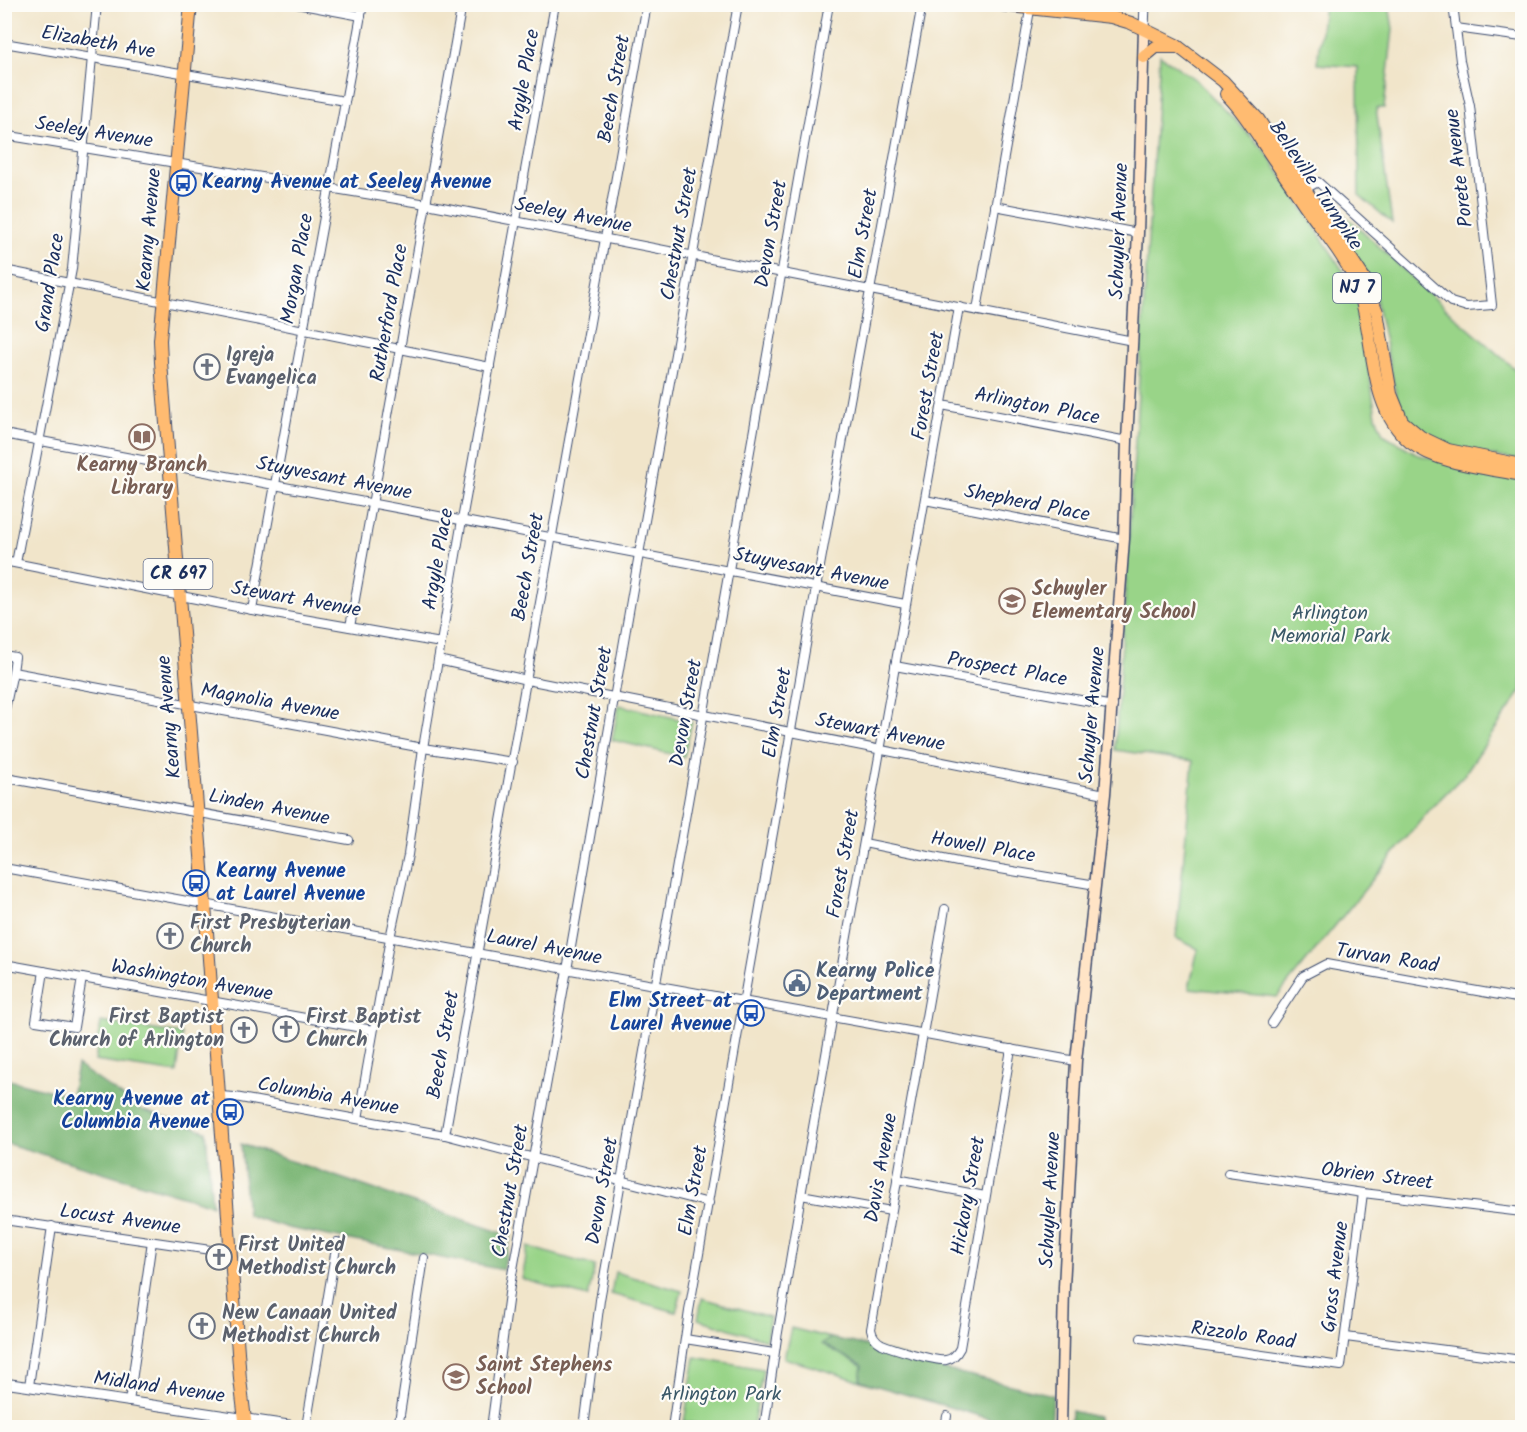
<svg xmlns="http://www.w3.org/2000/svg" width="1527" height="1432" font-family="Kalam,sans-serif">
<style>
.green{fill:#99d488;stroke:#5a8273;stroke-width:1.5}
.forest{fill:#7ab674;stroke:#4a7269;stroke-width:1.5}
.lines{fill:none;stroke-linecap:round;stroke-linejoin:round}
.minor-casing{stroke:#3b4a6e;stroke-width:10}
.tertiary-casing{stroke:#3b4a6e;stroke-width:11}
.secondary-casing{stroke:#3b4a6e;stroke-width:13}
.primary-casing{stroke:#3b4a6e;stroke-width:14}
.minor{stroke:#fff;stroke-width:8}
.tertiary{stroke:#fff;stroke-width:9}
.secondary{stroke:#ffe4c6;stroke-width:10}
.primary{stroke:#ffbb71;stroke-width:12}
.labels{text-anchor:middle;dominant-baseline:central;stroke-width:4.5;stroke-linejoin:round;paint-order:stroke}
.shield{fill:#fdfcf7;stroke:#5f6c8c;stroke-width:1.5}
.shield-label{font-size:18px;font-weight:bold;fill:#1b2f5e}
.street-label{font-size:20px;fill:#1b2f5e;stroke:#fdfcf7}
.transit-label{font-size:20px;font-weight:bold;fill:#164399;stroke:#fdfcf7;text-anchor:start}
.worship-label{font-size:20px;font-weight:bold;fill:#5b616d;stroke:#fdfcf7;text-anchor:start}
.education-label{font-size:20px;font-weight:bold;fill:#785e54;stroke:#fdfcf7;text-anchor:start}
.park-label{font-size:20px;fill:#3a5868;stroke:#fdfcf7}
.service-label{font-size:20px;font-weight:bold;fill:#4e5e75;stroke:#fdfcf7;text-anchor:start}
</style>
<rect width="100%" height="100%" fill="#fdfcf7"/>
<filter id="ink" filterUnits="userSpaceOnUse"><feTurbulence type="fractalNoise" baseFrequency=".0167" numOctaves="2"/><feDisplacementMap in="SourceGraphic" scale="12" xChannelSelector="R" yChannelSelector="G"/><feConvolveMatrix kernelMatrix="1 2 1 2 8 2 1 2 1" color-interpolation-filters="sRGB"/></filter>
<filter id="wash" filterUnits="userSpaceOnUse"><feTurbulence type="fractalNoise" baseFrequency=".008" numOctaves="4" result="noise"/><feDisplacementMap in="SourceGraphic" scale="24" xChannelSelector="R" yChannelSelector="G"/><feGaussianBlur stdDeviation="1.35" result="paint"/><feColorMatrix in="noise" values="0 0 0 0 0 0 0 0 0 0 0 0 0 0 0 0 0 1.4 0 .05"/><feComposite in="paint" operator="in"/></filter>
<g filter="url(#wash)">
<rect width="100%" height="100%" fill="#f1e5ca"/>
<g class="green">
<polygon points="1324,5 1389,5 1393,29 1384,108 1376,108 1392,223 1359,195 1358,67 1317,64"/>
<polygon points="1160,55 1196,80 1266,152 1351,283 1358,302 1376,416 1383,434 1419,455 1522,480 1522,690 1464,775 1431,808 1277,997 1189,988 1198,949 1176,938 1193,761 1115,750"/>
<path d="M1331,205L1355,224L1445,308L1522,375V461C1487,454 1433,449 1408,420C1404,416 1401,409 1398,404L1373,285L1324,209Z"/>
<polygon points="619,705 692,722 684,757 612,740"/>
<polygon points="101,1022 182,1034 177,1073 95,1061"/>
<polygon points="528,1247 595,1266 588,1297 522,1279"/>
<polygon points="615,1272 682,1291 676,1312 611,1294"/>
<polygon points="702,1298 770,1317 766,1340 698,1319"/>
<polygon points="791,1328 831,1338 822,1344 862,1366 860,1381 784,1358"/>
<polygon points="695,1357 763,1369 753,1427 716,1427 684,1422"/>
</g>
<g class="forest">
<polygon points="77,1065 142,1110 206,1131 212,1205 5,1143 5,1079 71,1096"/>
<polygon points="241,1144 511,1236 503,1270 288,1228 247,1215"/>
<polygon points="831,1338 873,1347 938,1368 1053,1395 1051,1427 1017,1427 860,1381 862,1366 822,1344"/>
<polygon points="1071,1411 1098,1417 1099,1425 1115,1427 1070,1427"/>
</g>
</g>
<g filter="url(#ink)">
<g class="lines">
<g class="minor-casing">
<g id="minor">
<polyline points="297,4 361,16"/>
<polyline points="1456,28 1522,37"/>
<polyline points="4,43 345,101"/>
<polyline points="4,135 427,204 1133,341"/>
<polyline points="1305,189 1318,182 1451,302 1467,307 1492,305 1470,106 1460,61 1453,4"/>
<polyline points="995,206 1138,233"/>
<polyline points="4,270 490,367"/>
<polyline points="977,310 1030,10"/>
<polyline points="942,405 1127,441"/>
<polyline points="4,434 905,604"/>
<polyline points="925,500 1124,539"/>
<polyline points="4,561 252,610 441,643"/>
<polyline points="16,563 72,269 97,4"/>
<polyline points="252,610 363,4"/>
<polyline points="350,627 462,4"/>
<polyline points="4,655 15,657 13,672 423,748 513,762"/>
<polyline points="438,660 527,680 1105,794"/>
<polyline points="895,666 1113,706"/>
<polyline points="4,714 13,672"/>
<polyline points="6,778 349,840"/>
<polyline points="4,791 6,778 5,775"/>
<polyline points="864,843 958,862 1096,885"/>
<polyline points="4,868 1076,1061"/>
<path d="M945,909L871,1329C872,1335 876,1341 882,1344C891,1348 937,1362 946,1360C953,1359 957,1354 960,1348L1011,1049"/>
<polyline points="4,964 373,1030"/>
<polyline points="44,971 36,1021 74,1027 82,978"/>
<polyline points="1272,1023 1303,976 1326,964 1522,999"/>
<polyline points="220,1096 235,1097 445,1135 709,1203"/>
<polyline points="358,1119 390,938 408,855 423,748 462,520 555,4"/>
<path d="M445,1135C513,759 579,381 647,4"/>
<polyline points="1228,1173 1363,1193 1522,1212"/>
<polyline points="897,1179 985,1196"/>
<polyline points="801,1195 891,1211"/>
<polyline points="4,1220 231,1253"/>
<polyline points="1346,1337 1522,1360"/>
<polyline points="1141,1338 1341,1366 1363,1193"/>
<polyline points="685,1339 774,1353"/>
<polyline points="29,1386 52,1226"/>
<polyline points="129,1402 152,1241"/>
<polyline points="306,1427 337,1242"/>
<polyline points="398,1428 424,1258"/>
<polyline points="491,1428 510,1286 567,970 639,554 738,4"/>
<polyline points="584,1428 600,1300 829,4"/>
<polyline points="672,1428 689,1311 816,588 922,4"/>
<polyline points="764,1428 777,1338 801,1195 959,307"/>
<polyline points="945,1428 947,1416"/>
</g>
</g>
<g class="tertiary-casing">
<g id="tertiary">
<polyline points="1144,29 1145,4"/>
<polyline points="4,1383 309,1428"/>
</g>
</g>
<g class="secondary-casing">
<polyline id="secondary" points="1061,1428 1064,1287 1076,1061 1105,794 1124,539 1127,441 1138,233 1144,29"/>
</g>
<g class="primary-casing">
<g id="primary">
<polyline points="191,4 160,340 161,362 205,905 240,1379 246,1428"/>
<polyline points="992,4 1111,17 1131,23 1176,45 1223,81 1258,119 1364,278 1377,312 1391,394 1402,421 1421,437 1448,450 1522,465"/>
<polyline points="1144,57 1156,47 1178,47"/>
<path d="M1226,94C1239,106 1249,122 1259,137C1273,159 1288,180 1302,201C1320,228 1345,255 1357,285C1376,335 1366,406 1410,442C1438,464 1488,468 1522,475"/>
</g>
</g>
<use href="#minor" class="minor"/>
<use href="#tertiary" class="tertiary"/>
<use href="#secondary" class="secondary"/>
<use href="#primary" class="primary"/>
</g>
</g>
<defs>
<g id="bus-ring" transform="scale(1.35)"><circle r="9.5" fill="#fdfcf7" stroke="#1a4fb4" stroke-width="1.5"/><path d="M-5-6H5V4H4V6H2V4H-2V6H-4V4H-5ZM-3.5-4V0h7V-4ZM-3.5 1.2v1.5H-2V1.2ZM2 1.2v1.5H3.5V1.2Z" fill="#1a4fb4"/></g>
<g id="church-ring" transform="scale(1.35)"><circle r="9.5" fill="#fdfcf7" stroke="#6b7280" stroke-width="1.5"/><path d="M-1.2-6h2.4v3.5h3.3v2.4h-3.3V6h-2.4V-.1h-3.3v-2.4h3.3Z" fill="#6b7280"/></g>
<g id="library-ring" transform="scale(1.35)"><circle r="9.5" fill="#fdfcf7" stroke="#8d6e63" stroke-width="1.5"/><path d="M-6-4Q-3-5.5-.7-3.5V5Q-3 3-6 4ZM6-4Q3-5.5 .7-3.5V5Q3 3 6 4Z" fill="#8d6e63"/></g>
<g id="school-ring" transform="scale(1.35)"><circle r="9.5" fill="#fdfcf7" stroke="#8d6e63" stroke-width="1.5"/><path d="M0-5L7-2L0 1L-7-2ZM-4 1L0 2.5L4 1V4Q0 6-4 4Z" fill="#8d6e63"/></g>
<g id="civic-ring" transform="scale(1.35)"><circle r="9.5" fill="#fdfcf7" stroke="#5c6f8a" stroke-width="1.5"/><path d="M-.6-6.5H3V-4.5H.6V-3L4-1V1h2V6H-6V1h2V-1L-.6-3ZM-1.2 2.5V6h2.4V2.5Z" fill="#5c6f8a"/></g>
</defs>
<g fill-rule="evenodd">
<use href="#bus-ring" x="183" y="183"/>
<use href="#church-ring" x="207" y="367"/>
<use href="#library-ring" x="142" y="437"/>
<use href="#school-ring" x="1012" y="601"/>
<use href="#bus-ring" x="196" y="883"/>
<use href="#church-ring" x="170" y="936"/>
<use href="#civic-ring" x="797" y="983"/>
<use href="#bus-ring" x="751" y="1013"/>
<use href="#church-ring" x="286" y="1029"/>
<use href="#church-ring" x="244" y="1030"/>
<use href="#bus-ring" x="230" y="1112"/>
<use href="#church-ring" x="219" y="1257"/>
<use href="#church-ring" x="202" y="1326"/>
<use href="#school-ring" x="456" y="1377"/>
</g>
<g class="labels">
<g class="shield">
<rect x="1333" y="273" width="48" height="30" rx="4.5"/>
<rect x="143.5" y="559" width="69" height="30" rx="4.5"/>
</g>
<g class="shield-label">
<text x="1357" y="288">NJ 7</text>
<text x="178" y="574">CR 697</text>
</g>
<g class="street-label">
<text transform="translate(98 43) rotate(10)">Elizabeth Ave</text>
<text transform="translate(525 80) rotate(-80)">Argyle Place</text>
<text transform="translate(615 89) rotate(-80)">Beech Street</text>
<text transform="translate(94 133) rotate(9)">Seeley Avenue</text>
<text transform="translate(1460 168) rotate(-97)">Porete Avenue</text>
<text transform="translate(1315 186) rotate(56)">Belleville Turnpike</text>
<text transform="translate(573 216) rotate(11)">Seeley Avenue</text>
<text transform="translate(150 230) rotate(-85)">Kearny Avenue</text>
<text transform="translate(1120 231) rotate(-88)">Schuyler Avenue</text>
<text transform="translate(680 234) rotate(-80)">Chestnut Street</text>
<text transform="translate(772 234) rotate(-80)">Devon Street</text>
<text transform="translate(864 234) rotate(-80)">Elm Street</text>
<text transform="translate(298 269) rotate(-80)">Morgan Place</text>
<text transform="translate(51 283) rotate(-81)">Grand Place</text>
<text transform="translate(390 313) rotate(-80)">Rutherford Place</text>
<text transform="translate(929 386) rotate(-80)">Forest Street</text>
<text transform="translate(1037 407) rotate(11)">Arlington Place</text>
<text transform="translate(334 479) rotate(11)">Stuyvesant Avenue</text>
<text transform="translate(1027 504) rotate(11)">Shepherd Place</text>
<text transform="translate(439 559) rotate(-80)">Argyle Place</text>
<text transform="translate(529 567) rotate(-80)">Beech Street</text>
<text transform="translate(811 570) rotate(11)">Stuyvesant Avenue</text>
<text transform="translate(296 600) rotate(10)">Stewart Avenue</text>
<text transform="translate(1007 670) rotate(10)">Prospect Place</text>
<text transform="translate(270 703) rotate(10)">Magnolia Avenue</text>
<text transform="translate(595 713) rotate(-80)">Chestnut Street</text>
<text transform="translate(687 713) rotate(-80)">Devon Street</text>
<text transform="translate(778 713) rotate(-80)">Elm Street</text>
<text transform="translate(1093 715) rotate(-85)">Schuyler Avenue</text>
<text transform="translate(170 717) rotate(-95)">Kearny Avenue</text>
<text transform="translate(880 733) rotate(11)">Stewart Avenue</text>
<text transform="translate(269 808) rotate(11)">Linden Avenue</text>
<text transform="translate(983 848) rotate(10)">Howell Place</text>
<text transform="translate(844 864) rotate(-80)">Forest Street</text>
<text transform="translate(544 948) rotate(11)">Laurel Avenue</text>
<text transform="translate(1387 959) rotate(9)">Turvan Road</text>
<text transform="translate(192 981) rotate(10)">Washington Avenue</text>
<text transform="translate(444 1045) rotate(-80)">Beech Street</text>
<text transform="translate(328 1097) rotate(10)">Columbia Avenue</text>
<text transform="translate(882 1168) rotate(-80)">Davis Avenue</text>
<text transform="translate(1377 1177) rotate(7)">Obrien Street</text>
<text transform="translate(511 1191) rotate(-80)">Chestnut Street</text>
<text transform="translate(603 1191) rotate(-80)">Devon Street</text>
<text transform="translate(694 1191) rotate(-80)">Elm Street</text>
<text transform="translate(969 1196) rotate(-80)">Hickory Street</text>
<text transform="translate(1051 1200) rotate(-87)">Schuyler Avenue</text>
<text transform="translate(120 1220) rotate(8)">Locust Avenue</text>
<text transform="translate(1336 1277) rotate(-83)">Gross Avenue</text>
<text transform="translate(1243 1336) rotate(8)">Rizzolo Road</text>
<text transform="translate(159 1388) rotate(8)">Midland Avenue</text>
</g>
<g class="transit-label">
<text x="202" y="183">Kearny Avenue at Seeley Avenue</text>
<text x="216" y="872">Kearny Avenue<tspan x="216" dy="23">at Laurel Avenue</tspan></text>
<text x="732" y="1002" text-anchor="end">Elm Street at<tspan x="732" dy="23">Laurel Avenue</tspan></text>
<text x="210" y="1100" text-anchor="end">Kearny Avenue at<tspan x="210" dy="23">Columbia Avenue</tspan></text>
</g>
<g class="worship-label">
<text x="226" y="356">Igreja<tspan x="226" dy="23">Evangelica</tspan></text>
<text x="190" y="924">First Presbyterian<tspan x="190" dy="23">Church</tspan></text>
<text x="224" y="1018" text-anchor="end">First Baptist<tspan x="224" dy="23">Church of Arlington</tspan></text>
<text x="306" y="1018">First Baptist<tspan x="306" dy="23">Church</tspan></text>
<text x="238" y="1246">First United<tspan x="238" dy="23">Methodist Church</tspan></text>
<text x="222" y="1314">New Canaan United<tspan x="222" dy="23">Methodist Church</tspan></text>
</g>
<g class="education-label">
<text x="142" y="466" text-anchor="middle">Kearny Branch<tspan x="142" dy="23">Library</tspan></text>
<text x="1032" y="590">Schuyler<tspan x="1032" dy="23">Elementary School</tspan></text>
<text x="476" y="1366">Saint Stephens<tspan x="476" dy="23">School</tspan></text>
</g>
<g class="park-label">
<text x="1330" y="614">Arlington<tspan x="1330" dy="23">Memorial Park</tspan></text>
<text x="721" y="1395">Arlington Park</text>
</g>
<g class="service-label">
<text x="816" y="972">Kearny Police<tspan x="816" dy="23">Department</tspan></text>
</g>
</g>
<rect width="1527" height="1432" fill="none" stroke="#fdfcf7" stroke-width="24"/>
</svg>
